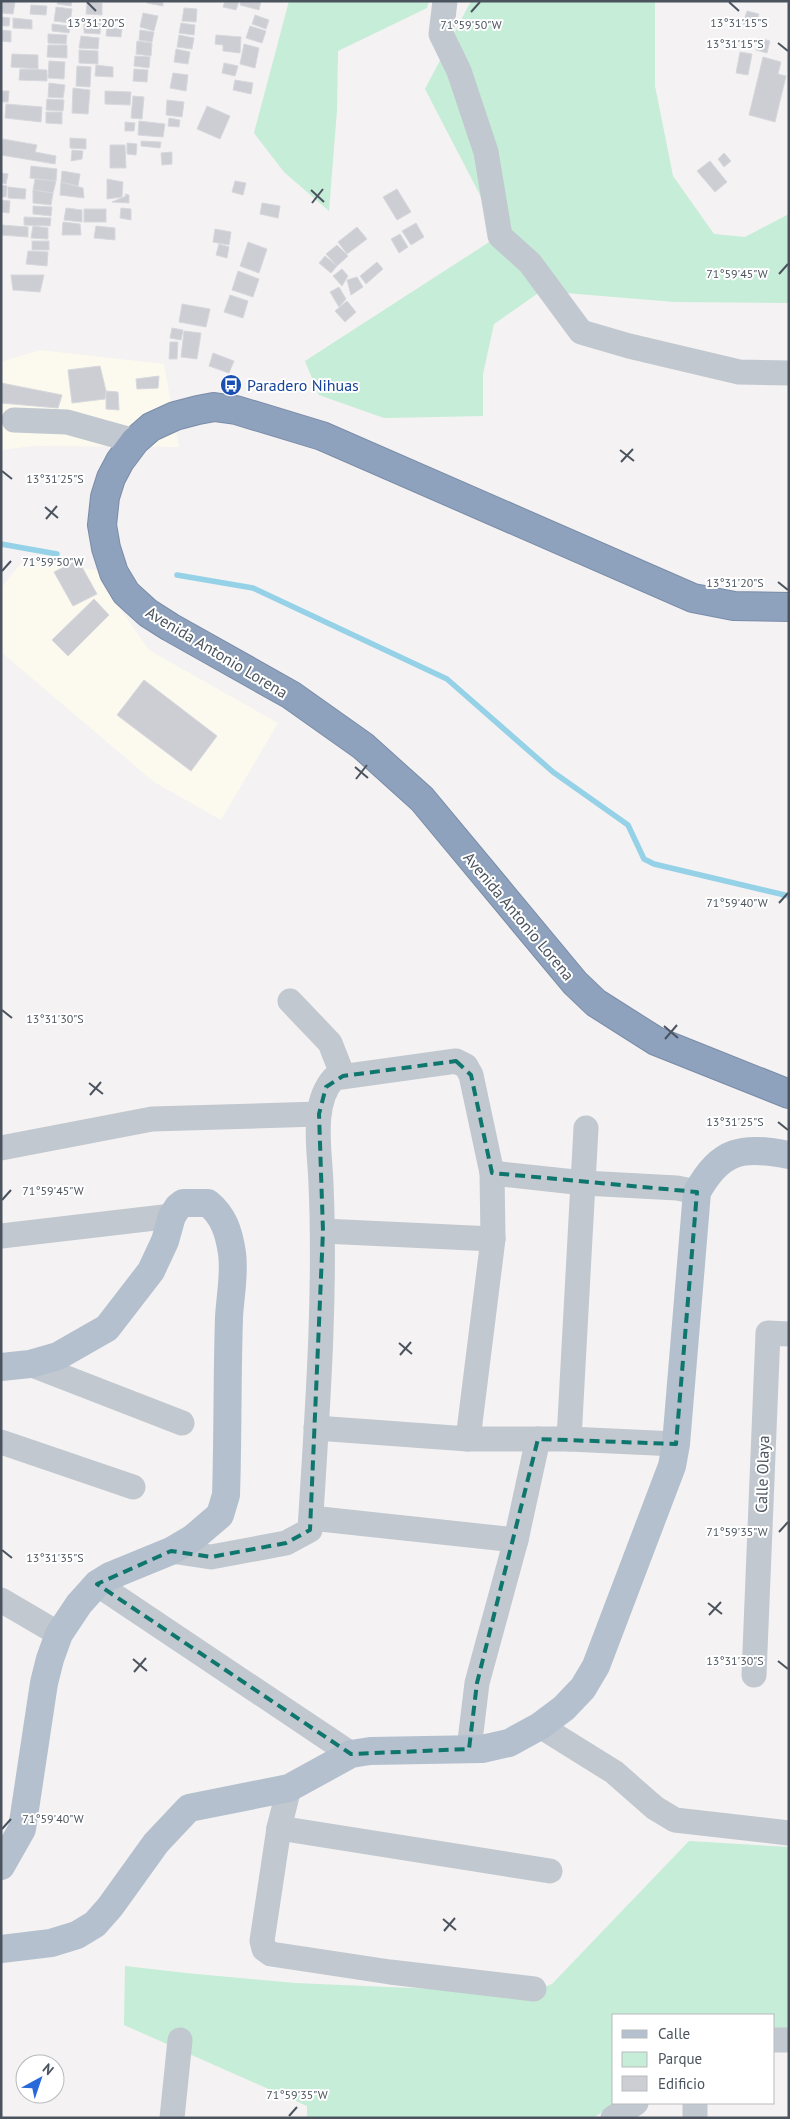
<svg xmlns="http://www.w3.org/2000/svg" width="790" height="2119" font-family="'PT Sans',sans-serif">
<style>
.commercial{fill:#fcf9ef}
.green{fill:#c5edd7}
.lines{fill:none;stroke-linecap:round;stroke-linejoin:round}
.stream{stroke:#95d1e7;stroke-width:5.5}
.building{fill:#ccced4;stroke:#d7d8dd}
.highway-casing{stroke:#798ca8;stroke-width:30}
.minor{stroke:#c1c8cf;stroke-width:25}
.major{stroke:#b4c0ce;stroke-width:28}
.highway{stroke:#8ea1bd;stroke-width:28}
.marked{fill:none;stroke:#0f766e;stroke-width:4;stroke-dasharray:10 6;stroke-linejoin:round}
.ticks{fill:none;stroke:#4b545e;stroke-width:2}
.labels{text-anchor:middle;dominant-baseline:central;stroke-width:4;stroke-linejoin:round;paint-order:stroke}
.transit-label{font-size:16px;fill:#164399;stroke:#fff;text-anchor:start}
.street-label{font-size:16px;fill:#4b545e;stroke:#fff}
.ticks-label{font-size:12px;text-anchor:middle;fill:#4b545e;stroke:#fff;stroke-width:4;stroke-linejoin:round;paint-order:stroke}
</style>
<rect width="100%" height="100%" fill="#f4f2f2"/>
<g class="commercial">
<polygon points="40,350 164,364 179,447 33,446 1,450 1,362"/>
<polygon points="22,562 108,571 116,603 149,650 278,723 221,820 154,782 1,652 1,588"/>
</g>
<g class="green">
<polygon points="289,1 429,1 427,8 338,51 337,110 329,211 284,172 254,133"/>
<polygon points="471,1 655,1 655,86 673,176 714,234 745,237 789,214 789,303 675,302 541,291 494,324 483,374 483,416 384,418 319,395 305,361 497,237 479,193 425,89"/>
<polygon points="689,1841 789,1847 789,2033 774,2033 774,2015 614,2015 614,2103 616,2103 593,2118 307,2118 307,2106 124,2025 125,1966 186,1973 295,1983 527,1993 552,1984"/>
</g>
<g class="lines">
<g class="stream">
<polyline points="1,544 57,554"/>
<polyline points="177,575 253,588 447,679 553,772 628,825 644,859 654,864 789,896"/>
</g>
</g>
<g class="building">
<polygon points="1,1 15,2 13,14 1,13"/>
<polygon points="58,1 72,1 71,6 57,4"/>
<polygon points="147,1 163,1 163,6 147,3"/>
<polygon points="225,1 239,1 236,10 223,7"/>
<polygon points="241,1 261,1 259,10 240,5"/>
<polygon points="87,2 102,3 102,15 86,14"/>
<polygon points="31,5 47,6 46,15 30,14"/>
<polygon points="56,7 72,9 70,23 54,21"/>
<polygon points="184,8 197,9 196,22 182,21"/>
<polygon points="747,11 759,14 755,27 743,24"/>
<polygon points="143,13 158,16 154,31 140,27"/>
<polygon points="255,15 269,20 266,29 252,24"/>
<polygon points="1,17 10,18 9,26 1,26"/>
<polygon points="13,18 32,20 32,29 13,28"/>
<polygon points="84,18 101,18 100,34 84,33"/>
<polygon points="181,23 195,25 194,35 179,33"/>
<polygon points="52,24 70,26 69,33 52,31"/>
<polygon points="250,26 266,31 262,43 246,38"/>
<polygon points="107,28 122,29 121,37 106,36"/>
<polygon points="1,30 11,31 11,42 1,41"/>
<polygon points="140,30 154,32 152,42 139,40"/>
<polygon points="48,34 67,35 66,44 48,43"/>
<polygon points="179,35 194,38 192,49 177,47"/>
<polygon points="216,35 241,37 240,53 223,51 223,45 215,44"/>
<polygon points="81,36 99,38 98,49 79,48"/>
<polygon points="759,38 770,41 767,53 756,50"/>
<polygon points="137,41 152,43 151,56 136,54"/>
<polygon points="244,44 259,48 255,68 240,64"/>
<polygon points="48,45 67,45 67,58 47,57"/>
<polygon points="176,49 190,52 188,64 174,62"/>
<polygon points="79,50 98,51 98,64 79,63"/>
<polygon points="740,52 752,54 748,75 736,73"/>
<polygon points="12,54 38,55 38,69 11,67"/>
<polygon points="135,56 150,57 149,68 134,66"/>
<polygon points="763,57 781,62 778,74 786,76 775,122 749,115"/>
<polygon points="49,61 65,62 64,79 48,78"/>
<polygon points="224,63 238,66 235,76 222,73"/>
<polygon points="96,65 113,67 113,77 95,76"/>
<polygon points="77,66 91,67 90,87 76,86"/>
<polygon points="20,69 47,70 47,81 19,80"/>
<polygon points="134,69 148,70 147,82 133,81"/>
<polygon points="173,73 188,75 186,91 170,88"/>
<polygon points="235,80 253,83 251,94 233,90"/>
<polygon points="49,83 65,85 63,98 48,97"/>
<polygon points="73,88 90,90 88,114 72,113"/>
<polygon points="1,91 9,91 8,102 1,102"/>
<polygon points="105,91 131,92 130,105 105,104"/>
<polygon points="133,96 144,97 142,119 131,118"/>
<polygon points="47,99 64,100 63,111 46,110"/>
<polygon points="167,100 184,102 182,117 166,115"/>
<polygon points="6,104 42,107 41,122 5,118"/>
<polygon points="207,106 230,116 220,139 197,129"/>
<polygon points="46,112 62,112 62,124 46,123"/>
<polygon points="169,118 180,120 179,127 168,126"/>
<polygon points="139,121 165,124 163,137 138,135"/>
<polygon points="125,122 135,123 134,131 125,131"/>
<polygon points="70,138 86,139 86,149 70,148"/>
<polygon points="3,139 37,145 35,152 56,156 55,164 1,155"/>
<polygon points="141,141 161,142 160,148 141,146"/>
<polygon points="127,143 137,144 136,155 127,154"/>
<polygon points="110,145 125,145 126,168 110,168"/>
<polygon points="72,150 83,151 82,159 71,161"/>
<polygon points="172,152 172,164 162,165 161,153"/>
<polygon points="724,153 731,161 724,167 718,159"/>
<polygon points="710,161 727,182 715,192 697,171"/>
<polygon points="31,166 57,169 56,181 30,178"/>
<polygon points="62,171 80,174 78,186 61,182"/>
<polygon points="1,173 8,174 6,184 1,183"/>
<polygon points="35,179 56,181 53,193 33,190"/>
<polygon points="107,179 123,182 122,197 107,199"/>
<polygon points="235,181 246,183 243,195 232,192"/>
<polygon points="61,182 83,188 84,198 60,195"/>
<polygon points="1,185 7,186 6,197 1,197"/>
<polygon points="8,187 26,189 25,199 8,198"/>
<polygon points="397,189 411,212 397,220 383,197"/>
<polygon points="33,190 53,193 51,205 33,203"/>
<polygon points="125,194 129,195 129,203 112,202 126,196"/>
<polygon points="1,200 10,201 9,213 1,212"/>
<polygon points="262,203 280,206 278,218 260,214"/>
<polygon points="33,206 52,207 51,216 33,214"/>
<polygon points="66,208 82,210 82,222 64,220"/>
<polygon points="121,208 131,209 131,220 120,218"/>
<rect x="84" y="209" width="22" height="13"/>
<polygon points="24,217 51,218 50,226 24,225"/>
<polygon points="63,222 80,224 81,235 62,235"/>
<polygon points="416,223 424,237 411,245 402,231"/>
<polygon points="1,225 28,227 28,237 1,235"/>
<polygon points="33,226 48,228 48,239 31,238"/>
<polygon points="96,226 115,228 115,240 94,238"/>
<polygon points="357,227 367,239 347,254 338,242"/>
<polygon points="215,229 231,232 229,245 213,242"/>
<polygon points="400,234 408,247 399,253 391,239"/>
<rect x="32" y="241" width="17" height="9"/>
<polygon points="248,242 267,249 259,273 240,266"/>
<polygon points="219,244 229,247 227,258 216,255"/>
<polygon points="337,245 348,256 337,266 326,254"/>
<polygon points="28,251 48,252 47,266 26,264"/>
<polygon points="325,256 337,266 331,273 319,263"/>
<polygon points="377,262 383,269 366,284 360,276"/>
<polygon points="342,269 348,276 342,286 333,276"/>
<polygon points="238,271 259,279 253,297 232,290"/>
<polygon points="11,275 44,275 40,292 13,290"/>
<polygon points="357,277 363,287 351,295 347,280"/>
<polygon points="339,287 346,299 339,307 330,292"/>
<polygon points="230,295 248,301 243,318 224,312"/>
<polygon points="347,301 356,312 345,322 335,311"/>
<polygon points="182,304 210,309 206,327 179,322"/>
<polygon points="172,328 183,330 181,340 170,338"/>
<polygon points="184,331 201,333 197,359 181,357"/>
<polygon points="170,342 178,342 177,359 169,359"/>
<polygon points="213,353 234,361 229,373 209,366"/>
<polygon points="100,366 106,391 105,399 72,403 68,370"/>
<polygon points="159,376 158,388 137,389 136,379"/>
<polygon points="1,383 62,395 58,408 1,403"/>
<polygon points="106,391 118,392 119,410 106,409"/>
<polygon points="78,560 97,594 73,606 54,572"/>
<polygon points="94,599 109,615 68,656 52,640"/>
<polygon points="144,680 217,736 191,771 117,715"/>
</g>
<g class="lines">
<g class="highway-casing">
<polyline id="highway" points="789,607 734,606 693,598 322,436 236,410 214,407 198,410 175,416 151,427 135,441 120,461 111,478 105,497 102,525 106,548 114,573 126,593 148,613 170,627 291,695 363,746 422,799 575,983 596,1003 656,1041 789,1094"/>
</g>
<g class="minor">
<polyline points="445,1 441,34 459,71 486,152 500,236 530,263 581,332 629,346 739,372 789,373"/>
<polyline points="14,420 67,422 135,441"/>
<polyline points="290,1001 330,1043 343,1076"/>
<polyline points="1,1148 152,1119 319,1114"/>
<polyline points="492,1173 584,1183 677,1188 697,1192"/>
<polyline points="323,1231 493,1239"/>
<polyline points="1,1236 172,1216"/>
<polyline points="30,1364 182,1423"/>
<polyline points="316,1428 468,1439 569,1439 676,1444"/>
<polyline points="569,1439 586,1128"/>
<polyline points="1,1442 133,1487"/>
<polyline points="311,1518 516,1540"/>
<path d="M171,1551L211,1557L286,1543L310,1530C317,1415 326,1299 321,1184C320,1151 310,1104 334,1078L456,1061L466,1066L471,1075L492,1173L493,1239L468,1439"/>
<polyline points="97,1584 351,1754"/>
<polyline points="1,1600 59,1634"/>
<polyline points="754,1675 768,1333 789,1334"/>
<polyline points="540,1726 614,1772 655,1808 675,1820 789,1833"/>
<polyline points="469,1749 477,1683 516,1540 538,1439"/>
<polyline points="289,1788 279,1828 262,1941 264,1949 271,1954 390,1972 534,1989"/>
<polyline points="279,1828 550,1871"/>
<polyline points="774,2040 789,2040"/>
<polyline points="172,2118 180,2040"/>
<polyline points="613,2118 636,2103"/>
<polyline points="695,2118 695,2103"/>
</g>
<g class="major">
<path d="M1,1367L30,1364L58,1356L107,1328L151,1271L165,1241L172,1216L178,1207L183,1203H208C224,1216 229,1233 232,1253C235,1275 230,1296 229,1318C227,1377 228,1436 226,1495L220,1515L193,1538L171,1551L110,1576L97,1584L79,1604L59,1634L50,1659L44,1683L22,1829L1,1866"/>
<path d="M1,1949L51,1943L77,1935L95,1924L110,1907L156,1843L189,1808L289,1788L351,1754L370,1751L482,1749L509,1743L540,1726L564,1708L583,1688L596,1666L672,1466L676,1444L697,1192C721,1149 742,1146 789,1155"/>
</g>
<use href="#highway" class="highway"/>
</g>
<path class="marked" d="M456,1061L471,1075L492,1173L697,1192L676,1444L538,1439L477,1683L469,1749L351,1754L97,1584L171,1551L211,1557L286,1543L310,1530L323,1231L319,1114L326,1087L343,1076Z"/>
<path class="ticks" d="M87,2L96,11M729,2L739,11M471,12L480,2M778,43L788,51M311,190L324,202M312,203L323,189M779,274L788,264M620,450L634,461M621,462L633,449M2,471L12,479M45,507L58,518M46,519L57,506M2,571L11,561M778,582L788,590M355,767L368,778M356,779L367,765M779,903L788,893M2,1010L12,1018M664,1026L678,1038M665,1039L677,1025M89,1083L103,1094M90,1095L101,1082M778,1122L788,1130M2,1200L11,1190M399,1343L412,1354M400,1355L411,1342M779,1532L788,1522M2,1550L12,1558M708,1603L722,1614M709,1615L721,1602M133,1659L147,1671M778,1661L788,1669M134,1672L146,1658M2,1829L11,1819M443,1919L456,1930M444,1931L455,1918M289,2116L297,2107"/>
<defs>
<g id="bus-disc" transform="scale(1.125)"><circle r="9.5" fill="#1a4fb4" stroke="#fff"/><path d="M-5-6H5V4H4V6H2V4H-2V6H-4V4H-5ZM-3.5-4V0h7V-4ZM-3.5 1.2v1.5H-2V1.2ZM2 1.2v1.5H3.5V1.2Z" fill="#fff"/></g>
</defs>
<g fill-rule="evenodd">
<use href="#bus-disc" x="231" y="385"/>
</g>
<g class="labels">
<g class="transit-label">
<text x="247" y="385">Paradero Nihuas</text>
</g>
<g class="street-label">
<text transform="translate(217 652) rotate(31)">Avenida Antonio Lorena</text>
<text transform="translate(519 916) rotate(50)">Avenida Antonio Lorena</text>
<text transform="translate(762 1474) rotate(-88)">Calle Olaya</text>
</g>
</g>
<g class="ticks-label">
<text x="739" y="27">13°31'15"S</text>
<text x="96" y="27">13°31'20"S</text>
<text x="471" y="29">71°59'50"W</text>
<text x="735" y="48">13°31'15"S</text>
<text x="737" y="278">71°59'45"W</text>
<text x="55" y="483">13°31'25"S</text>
<text x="53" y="566">71°59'50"W</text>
<text x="735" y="587">13°31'20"S</text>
<text x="737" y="907">71°59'40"W</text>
<text x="55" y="1023">13°31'30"S</text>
<text x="735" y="1126">13°31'25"S</text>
<text x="53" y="1195">71°59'45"W</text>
<text x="737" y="1536">71°59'35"W</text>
<text x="55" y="1562">13°31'35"S</text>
<text x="735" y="1665">13°31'30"S</text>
<text x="53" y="1823">71°59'40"W</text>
<text x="297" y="2099">71°59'35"W</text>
</g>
<rect width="790" height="2119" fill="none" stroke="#4b545e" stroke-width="5"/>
<rect x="612" y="2014" width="162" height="90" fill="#ffffff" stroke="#b7bbbf"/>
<rect x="622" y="2030" width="25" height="8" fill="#b4c0ce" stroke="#b7bbbf"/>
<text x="658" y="2039" font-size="15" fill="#4b545e">Calle</text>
<rect x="622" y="2052" width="25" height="15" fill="#c5edd7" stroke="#b7bbbf"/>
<text x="658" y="2064" font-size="15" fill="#4b545e">Parque</text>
<rect x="622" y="2076" width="25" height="15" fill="#ccced4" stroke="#b7bbbf"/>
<text x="658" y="2089" font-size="15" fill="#4b545e">Edificio</text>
<g transform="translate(40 2079) rotate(40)"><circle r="24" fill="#ffffff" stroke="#b7bbbf"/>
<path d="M0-4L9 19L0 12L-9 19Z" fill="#2769d9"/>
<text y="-8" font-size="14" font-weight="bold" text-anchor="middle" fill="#4b545e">N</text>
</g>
</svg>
